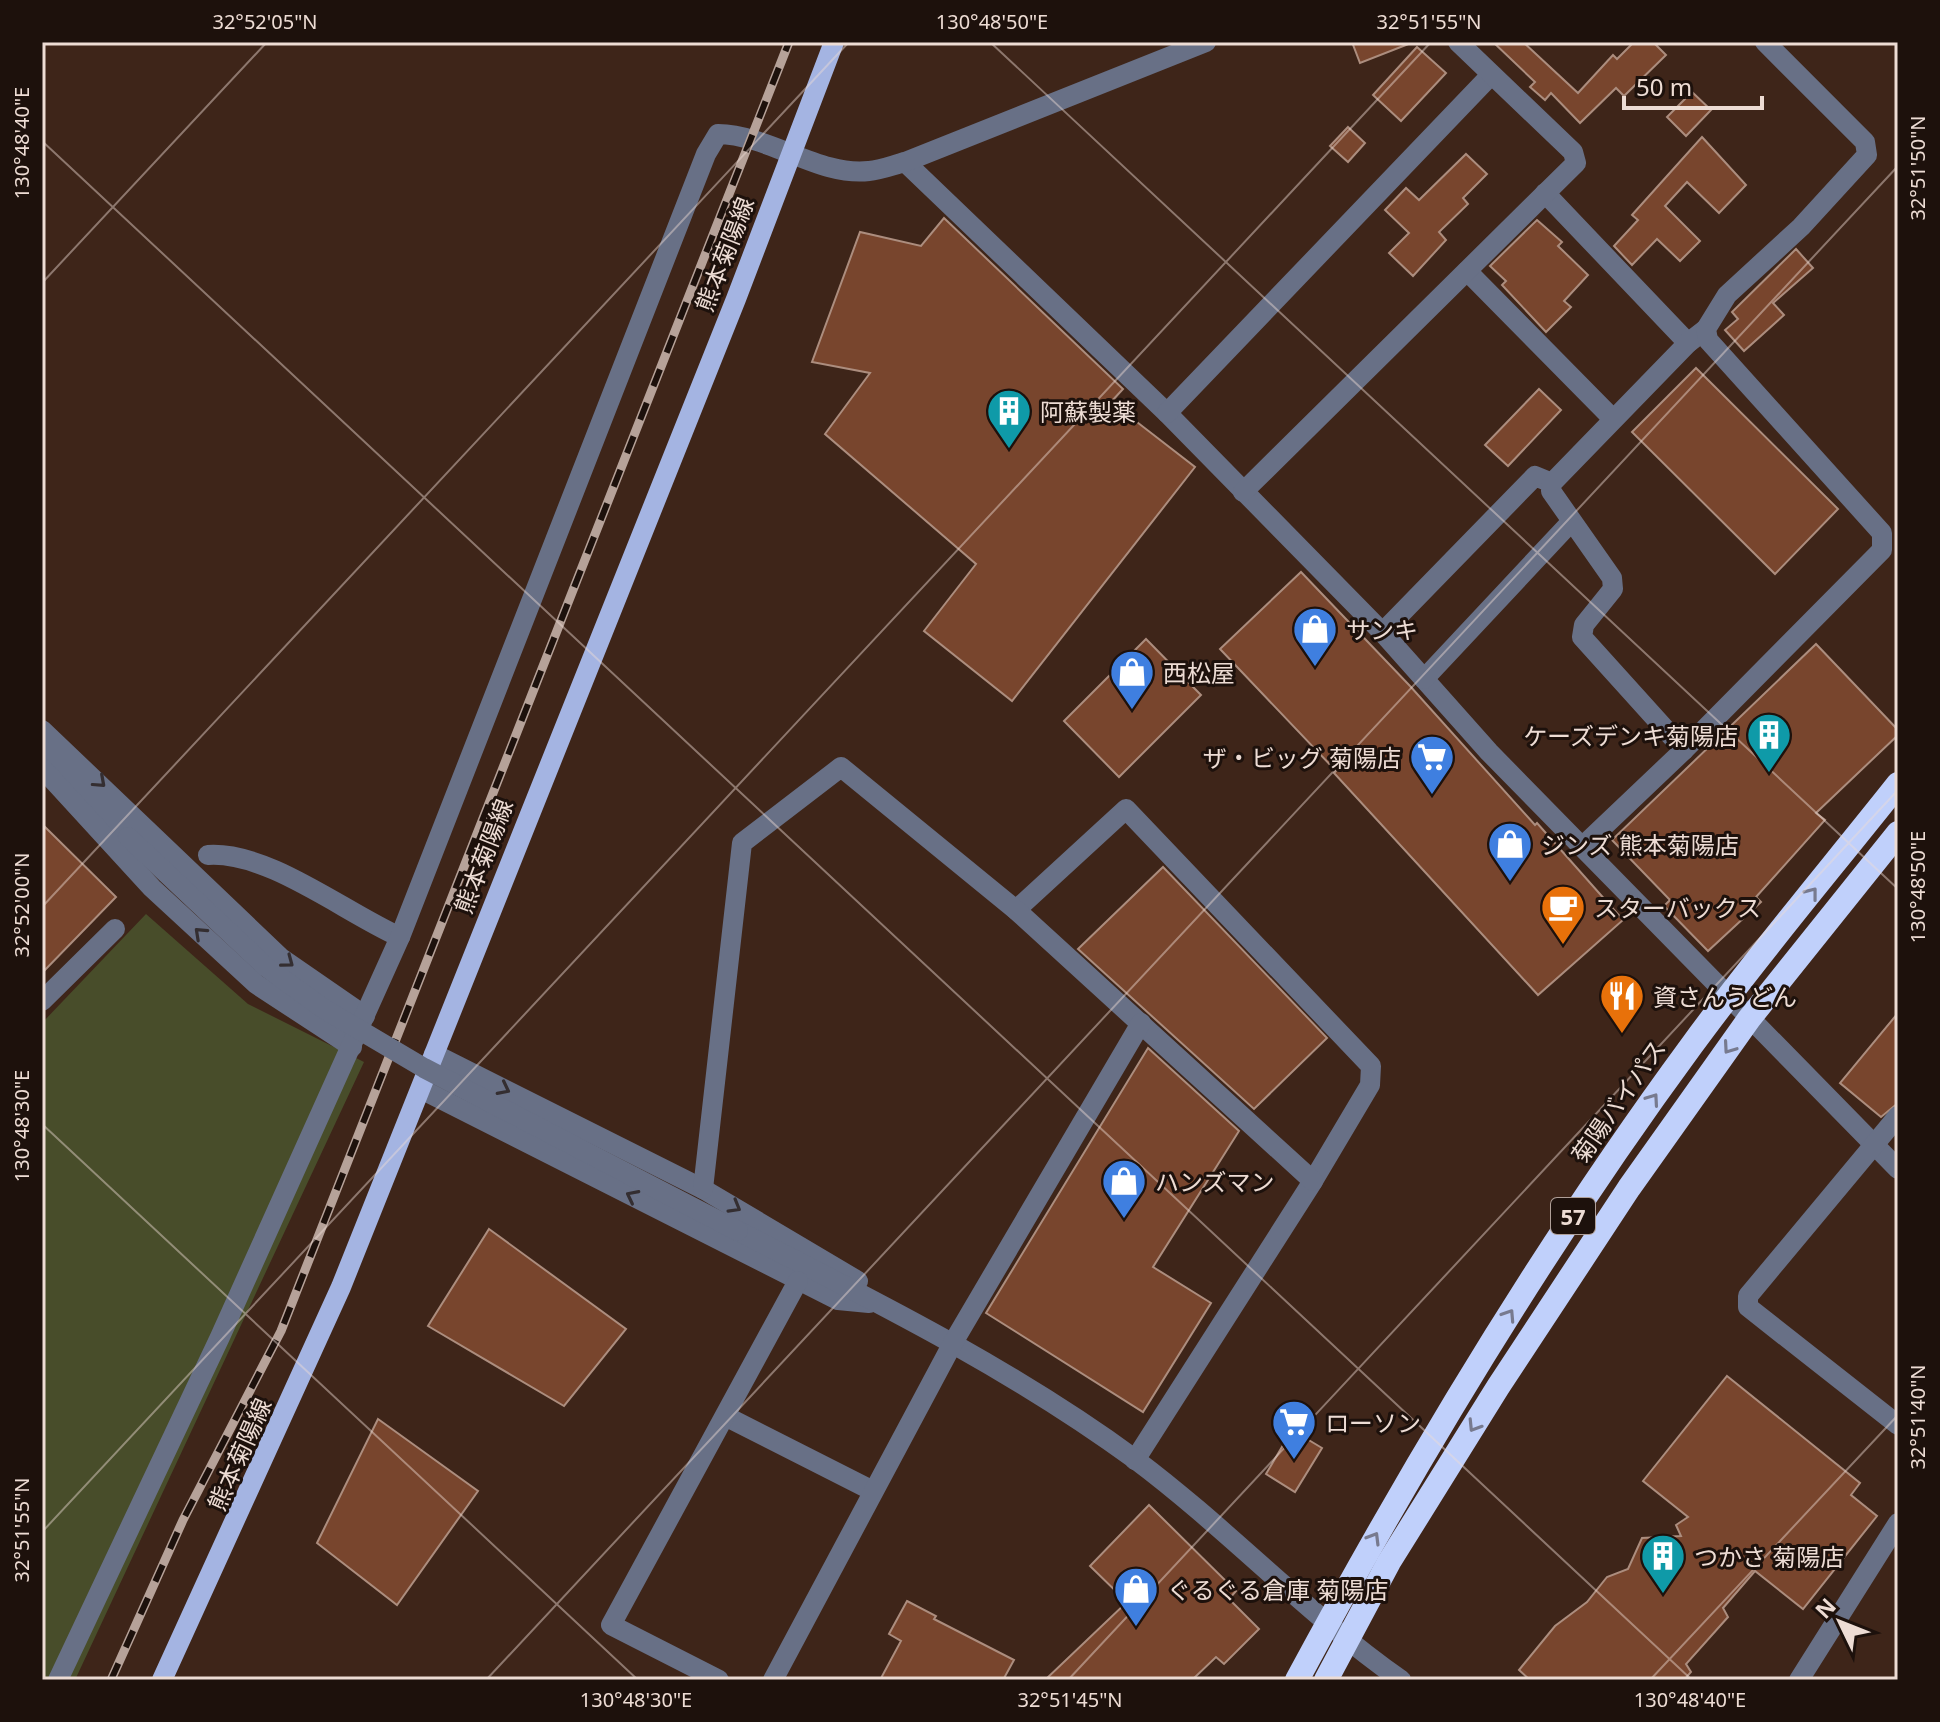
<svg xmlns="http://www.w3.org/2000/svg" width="1940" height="1722" font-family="'Noto Sans','Noto Sans JP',sans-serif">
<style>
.green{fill:#484d2a}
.building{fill:#78452d;stroke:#ac8d7e;stroke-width:2}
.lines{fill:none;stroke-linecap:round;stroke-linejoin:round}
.minor{stroke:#687086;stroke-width:20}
.major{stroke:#a4b4e2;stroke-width:20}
.highway{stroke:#c0d0fb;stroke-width:24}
.rail-casing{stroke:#b6a299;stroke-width:9}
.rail{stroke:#1d110c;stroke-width:6;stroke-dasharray:18;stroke-linecap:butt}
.minor-bridge{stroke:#687086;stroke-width:20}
.oneway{stroke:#342e31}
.oneway2{stroke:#777a8f}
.ticks{fill:none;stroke:#eddcd4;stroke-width:2;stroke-opacity:0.45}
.labels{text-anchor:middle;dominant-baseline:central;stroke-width:6;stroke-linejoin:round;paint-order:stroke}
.shield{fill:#1d110c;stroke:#af9f98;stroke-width:2}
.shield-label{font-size:22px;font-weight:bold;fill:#eddcd4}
.street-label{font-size:24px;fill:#eddcd4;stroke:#1d110c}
.poi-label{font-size:24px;fill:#eddcd4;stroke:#1d110c;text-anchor:start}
.neatline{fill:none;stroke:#eddcd4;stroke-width:3}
.ticks-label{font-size:20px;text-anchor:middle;fill:#eddcd4}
</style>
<rect width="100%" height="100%" fill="#3e2519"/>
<polygon class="green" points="146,914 248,1004 364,1062 75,1680 42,1680 42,1023"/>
<g class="building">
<polygon points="1352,42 1411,42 1411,43 1360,63"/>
<polygon points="1493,42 1523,42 1578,93 1613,55 1617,59 1634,42 1653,42 1666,55 1624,96 1616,88 1580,123 1551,93 1545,100 1530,87 1535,82"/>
<polygon points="1417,47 1446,73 1401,121 1373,95"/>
<polygon points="1692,92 1711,110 1686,136 1667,117"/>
<polygon points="1348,127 1365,143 1348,162 1330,146"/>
<polygon points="1702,137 1746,185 1719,213 1687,182 1665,206 1700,241 1680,261 1657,239 1632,265 1614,246 1638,220 1632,215"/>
<polygon points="1466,154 1487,174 1463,198 1468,204 1439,232 1446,240 1413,276 1389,253 1409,233 1385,210 1406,188 1419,200"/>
<polygon points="944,218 1123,389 1111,402 1195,467 1012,701 924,631 976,564 825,434 870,373 812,362 860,232 921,246"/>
<polygon points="1537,220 1562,242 1558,246 1588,275 1564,301 1571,307 1546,332 1502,285 1506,281 1490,266"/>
<polygon points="1796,249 1813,268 1773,303 1784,315 1744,351 1725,330 1738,319 1732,312"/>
<polygon points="1696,368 1838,509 1775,574 1632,432"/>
<polygon points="1539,389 1561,410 1508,466 1485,445"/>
<polygon points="1301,572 1410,686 1535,825 1537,823 1623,920 1538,995 1334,773 1336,771 1220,649"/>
<polygon points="1146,639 1201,695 1119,777 1064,721"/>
<polygon points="1816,644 1898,730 1898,735 1816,813 1825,820 1756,897 1761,902 1708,951 1664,906 1670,900 1612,840"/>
<polygon points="42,824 116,897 42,973"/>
<polygon points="1163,867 1327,1038 1254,1109 1078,949"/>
<polygon points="1898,1013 1898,1103 1881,1117 1840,1083"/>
<polygon points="1148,1048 1239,1131 1153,1267 1211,1303 1143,1412 986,1313"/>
<polygon points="489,1229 626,1329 564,1406 428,1326"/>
<polygon points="1727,1376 1860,1483 1851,1495 1877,1516 1803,1609 1755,1571 1723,1608 1728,1617 1686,1664 1691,1672 1684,1680 1530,1680 1519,1670 1555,1626 1587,1602 1607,1577 1628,1569 1642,1538 1681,1536 1676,1525 1688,1517 1643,1481"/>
<polygon points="378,1419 478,1491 397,1605 317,1543"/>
<polygon points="1292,1430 1322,1448 1295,1492 1266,1474"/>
<polygon points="1149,1505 1236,1591 1229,1599 1259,1629 1224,1664 1216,1657 1192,1680 1045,1680 1127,1602 1090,1566"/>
<polygon points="907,1601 936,1616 934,1619 1014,1660 1003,1680 880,1680 901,1641 889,1634"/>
</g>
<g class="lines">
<g class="minor">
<polyline points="905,162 1167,413 1384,634 1489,752 1898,1169"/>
<polyline points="1545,193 1688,343"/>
<polyline points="1467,271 1613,419"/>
<polyline points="1167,413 1491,75"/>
<polyline points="1243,492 1576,163 1573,152 1458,42"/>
<polyline points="1382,633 1535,476 1552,483"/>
<polyline points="1424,679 1571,522"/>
<polyline points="42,730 281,958 365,1016"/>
<polyline points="42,750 128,837"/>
<polyline points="1684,750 1582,637 1584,625 1613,589 1612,578 1551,491 1552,483 1688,343 1706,329"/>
<polyline points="42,768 152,888 256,984 352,1047"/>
<polyline points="1583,846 1684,750 1882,550 1882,533 1708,340 1706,329 1727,295 1801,227 1867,155 1865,142 1765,42"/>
<path d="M208,855C268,851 344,912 400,937"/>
<polyline points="1016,910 1126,809 1371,1066 1370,1085 1313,1181 1135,1460"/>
<polyline points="42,1001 115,929"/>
<polyline points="434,1054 703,1189 858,1281"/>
<polyline points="421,1089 838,1300 869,1303"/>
<polyline points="1898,1116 1748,1296 1748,1307 1898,1425"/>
<polyline points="703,1189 742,843 841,767 1016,910 1313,1181"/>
<path d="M738,1231C875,1301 1012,1369 1136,1460C1228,1529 1307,1614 1401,1680"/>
<polyline points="727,1417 873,1491"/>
<path d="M58,1680L220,1337L400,937L706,154L718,134C770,135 820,177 869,171C881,170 893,165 905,162L1206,42"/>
<polyline points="719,1680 611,1625 798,1281"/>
<polyline points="773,1680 954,1341 1141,1023"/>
<polyline points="1799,1680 1898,1523"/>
</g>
<polyline class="major" points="162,1680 341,1287 736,299 834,42"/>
<g class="highway">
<path d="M1297,1680C1415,1461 1544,1246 1692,1045C1757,956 1829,871 1898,784"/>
<polyline points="1326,1680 1389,1562 1498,1387 1629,1188 1749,1019 1898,833"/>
</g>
<g class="rail-casing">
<polyline id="rail" points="111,1680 183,1520 281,1331 789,42"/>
</g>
<use href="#rail" class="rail"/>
<polyline class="minor-bridge" points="128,837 266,967 324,1009 424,1068 738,1231"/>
</g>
<defs><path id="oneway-chevron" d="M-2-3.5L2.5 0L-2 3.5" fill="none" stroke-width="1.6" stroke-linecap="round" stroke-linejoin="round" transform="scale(2)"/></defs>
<g class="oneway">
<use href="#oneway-chevron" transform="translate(100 782) rotate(42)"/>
<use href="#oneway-chevron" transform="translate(200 933) rotate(-137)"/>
<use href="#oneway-chevron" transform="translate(288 962) rotate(37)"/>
<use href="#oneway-chevron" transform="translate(504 1089) rotate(27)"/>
<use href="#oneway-chevron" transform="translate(632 1196) rotate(-153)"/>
<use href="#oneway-chevron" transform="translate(735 1207) rotate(30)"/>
</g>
<g class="oneway2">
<use href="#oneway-chevron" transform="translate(1812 893) rotate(-52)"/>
<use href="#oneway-chevron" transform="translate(1729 1048) rotate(125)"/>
<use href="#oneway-chevron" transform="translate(1653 1099) rotate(-55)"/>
<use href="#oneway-chevron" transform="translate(1509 1315) rotate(-57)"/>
<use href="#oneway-chevron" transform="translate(1474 1426) rotate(122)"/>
<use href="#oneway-chevron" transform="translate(1374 1538) rotate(-59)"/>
</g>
<path class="ticks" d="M990,42L1898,889M42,141L1692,1680M42,283L267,42M42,907L849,42M42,1124L638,1680M42,1532L1431,42M486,1680L1898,166M1068,1680L1898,790M1650,1680L1898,1415"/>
<defs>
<g id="building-pin" transform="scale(2.3)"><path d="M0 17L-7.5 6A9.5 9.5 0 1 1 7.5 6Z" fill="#0f9aa8" stroke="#1d110c"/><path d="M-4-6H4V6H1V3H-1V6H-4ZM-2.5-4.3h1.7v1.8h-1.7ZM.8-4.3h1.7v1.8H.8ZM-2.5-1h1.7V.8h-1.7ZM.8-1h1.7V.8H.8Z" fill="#fff"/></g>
<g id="shop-pin" transform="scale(2.3)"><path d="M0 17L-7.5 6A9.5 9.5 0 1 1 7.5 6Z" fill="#3f7fe0" stroke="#1d110c"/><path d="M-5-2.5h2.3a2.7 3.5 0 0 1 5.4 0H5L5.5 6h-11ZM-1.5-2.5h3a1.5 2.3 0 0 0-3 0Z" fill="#fff"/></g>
<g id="supermarket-pin" transform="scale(2.3)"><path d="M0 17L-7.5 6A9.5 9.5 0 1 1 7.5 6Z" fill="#3f7fe0" stroke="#1d110c"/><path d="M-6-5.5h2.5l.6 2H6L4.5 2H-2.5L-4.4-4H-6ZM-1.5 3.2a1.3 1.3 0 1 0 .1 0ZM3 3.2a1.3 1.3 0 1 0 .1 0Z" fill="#fff"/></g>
<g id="cafe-pin" transform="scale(2.3)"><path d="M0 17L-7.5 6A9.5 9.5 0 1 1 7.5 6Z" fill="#e8710a" stroke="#1d110c"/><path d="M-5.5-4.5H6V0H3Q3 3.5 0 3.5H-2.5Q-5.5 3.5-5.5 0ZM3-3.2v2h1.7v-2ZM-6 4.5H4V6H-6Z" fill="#fff"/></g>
<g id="restaurant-pin" transform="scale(2.3)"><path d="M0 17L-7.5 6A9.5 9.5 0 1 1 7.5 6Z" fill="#e8710a" stroke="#1d110c"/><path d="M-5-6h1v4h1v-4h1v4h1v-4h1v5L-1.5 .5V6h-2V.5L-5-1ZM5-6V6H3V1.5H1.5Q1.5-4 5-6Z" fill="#fff"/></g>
</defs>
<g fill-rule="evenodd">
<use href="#building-pin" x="1009" y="411"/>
<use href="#shop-pin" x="1315" y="629"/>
<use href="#shop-pin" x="1132" y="672"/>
<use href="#building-pin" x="1769" y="735"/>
<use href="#supermarket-pin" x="1432" y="757"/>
<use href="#shop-pin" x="1510" y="844"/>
<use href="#cafe-pin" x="1563" y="907"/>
<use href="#restaurant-pin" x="1622" y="996"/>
<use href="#shop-pin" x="1124" y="1181"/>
<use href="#supermarket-pin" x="1294" y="1422"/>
<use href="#building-pin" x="1663" y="1556"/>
<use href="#shop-pin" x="1136" y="1589"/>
</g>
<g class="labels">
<rect class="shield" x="1551" y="1198" width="44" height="36" rx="6"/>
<g class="shield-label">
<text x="1573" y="1216">57</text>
</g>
<g class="street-label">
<text transform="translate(724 254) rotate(-69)">熊本菊陽線</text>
<text transform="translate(483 856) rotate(-69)">熊本菊陽線</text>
<text transform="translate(1618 1101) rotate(-55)">菊陽バイパス</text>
<text transform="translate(239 1454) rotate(-66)">熊本菊陽線</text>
</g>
<g class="poi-label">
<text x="1040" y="411">阿蘇製薬</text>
<text x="1346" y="629">サンキ</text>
<text x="1163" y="672">西松屋</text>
<text x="1738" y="735" text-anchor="end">ケーズデンキ菊陽店</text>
<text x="1401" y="757" text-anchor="end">ザ・ビッグ 菊陽店</text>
<text x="1541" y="844">ジンズ 熊本菊陽店</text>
<text x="1594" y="907">スターバックス</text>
<text x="1653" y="996">資さんうどん</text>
<text x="1155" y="1181">ハンズマン</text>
<text x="1325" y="1422">ローソン</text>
<text x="1694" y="1556">つかさ 菊陽店</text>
<text x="1167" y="1589">ぐるぐる倉庫 菊陽店</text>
</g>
</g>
<rect width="1940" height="1722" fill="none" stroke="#1d110c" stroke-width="88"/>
<g transform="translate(1840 1622) rotate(313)" stroke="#1d110c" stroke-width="6" paint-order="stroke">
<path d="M0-6L14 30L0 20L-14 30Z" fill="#eddcd4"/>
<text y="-12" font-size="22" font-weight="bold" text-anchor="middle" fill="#eddcd4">N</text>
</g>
<path d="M1624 96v12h138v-12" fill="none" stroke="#eddcd4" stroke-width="4"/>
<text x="1636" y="96" font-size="24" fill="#eddcd4" stroke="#1d110c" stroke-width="6" paint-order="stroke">50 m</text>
<rect x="44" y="44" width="1852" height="1634" class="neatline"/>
<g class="ticks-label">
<text x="265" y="29">32°52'05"N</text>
<text x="992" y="29">130°48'50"E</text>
<text x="1429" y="29">32°51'55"N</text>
<text transform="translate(22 143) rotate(-90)" y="7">130°48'40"E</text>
<text transform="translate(1918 168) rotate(-90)" y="7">32°51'50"N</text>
<text transform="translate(1918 887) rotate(-90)" y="7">130°48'50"E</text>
<text transform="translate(22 905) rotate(-90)" y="7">32°52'00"N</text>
<text transform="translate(22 1126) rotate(-90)" y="7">130°48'30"E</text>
<text transform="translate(1918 1417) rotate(-90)" y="7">32°51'40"N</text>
<text transform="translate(22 1530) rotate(-90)" y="7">32°51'55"N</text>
<text x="636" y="1707">130°48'30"E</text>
<text x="1070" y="1707">32°51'45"N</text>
<text x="1690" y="1707">130°48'40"E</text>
</g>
</svg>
